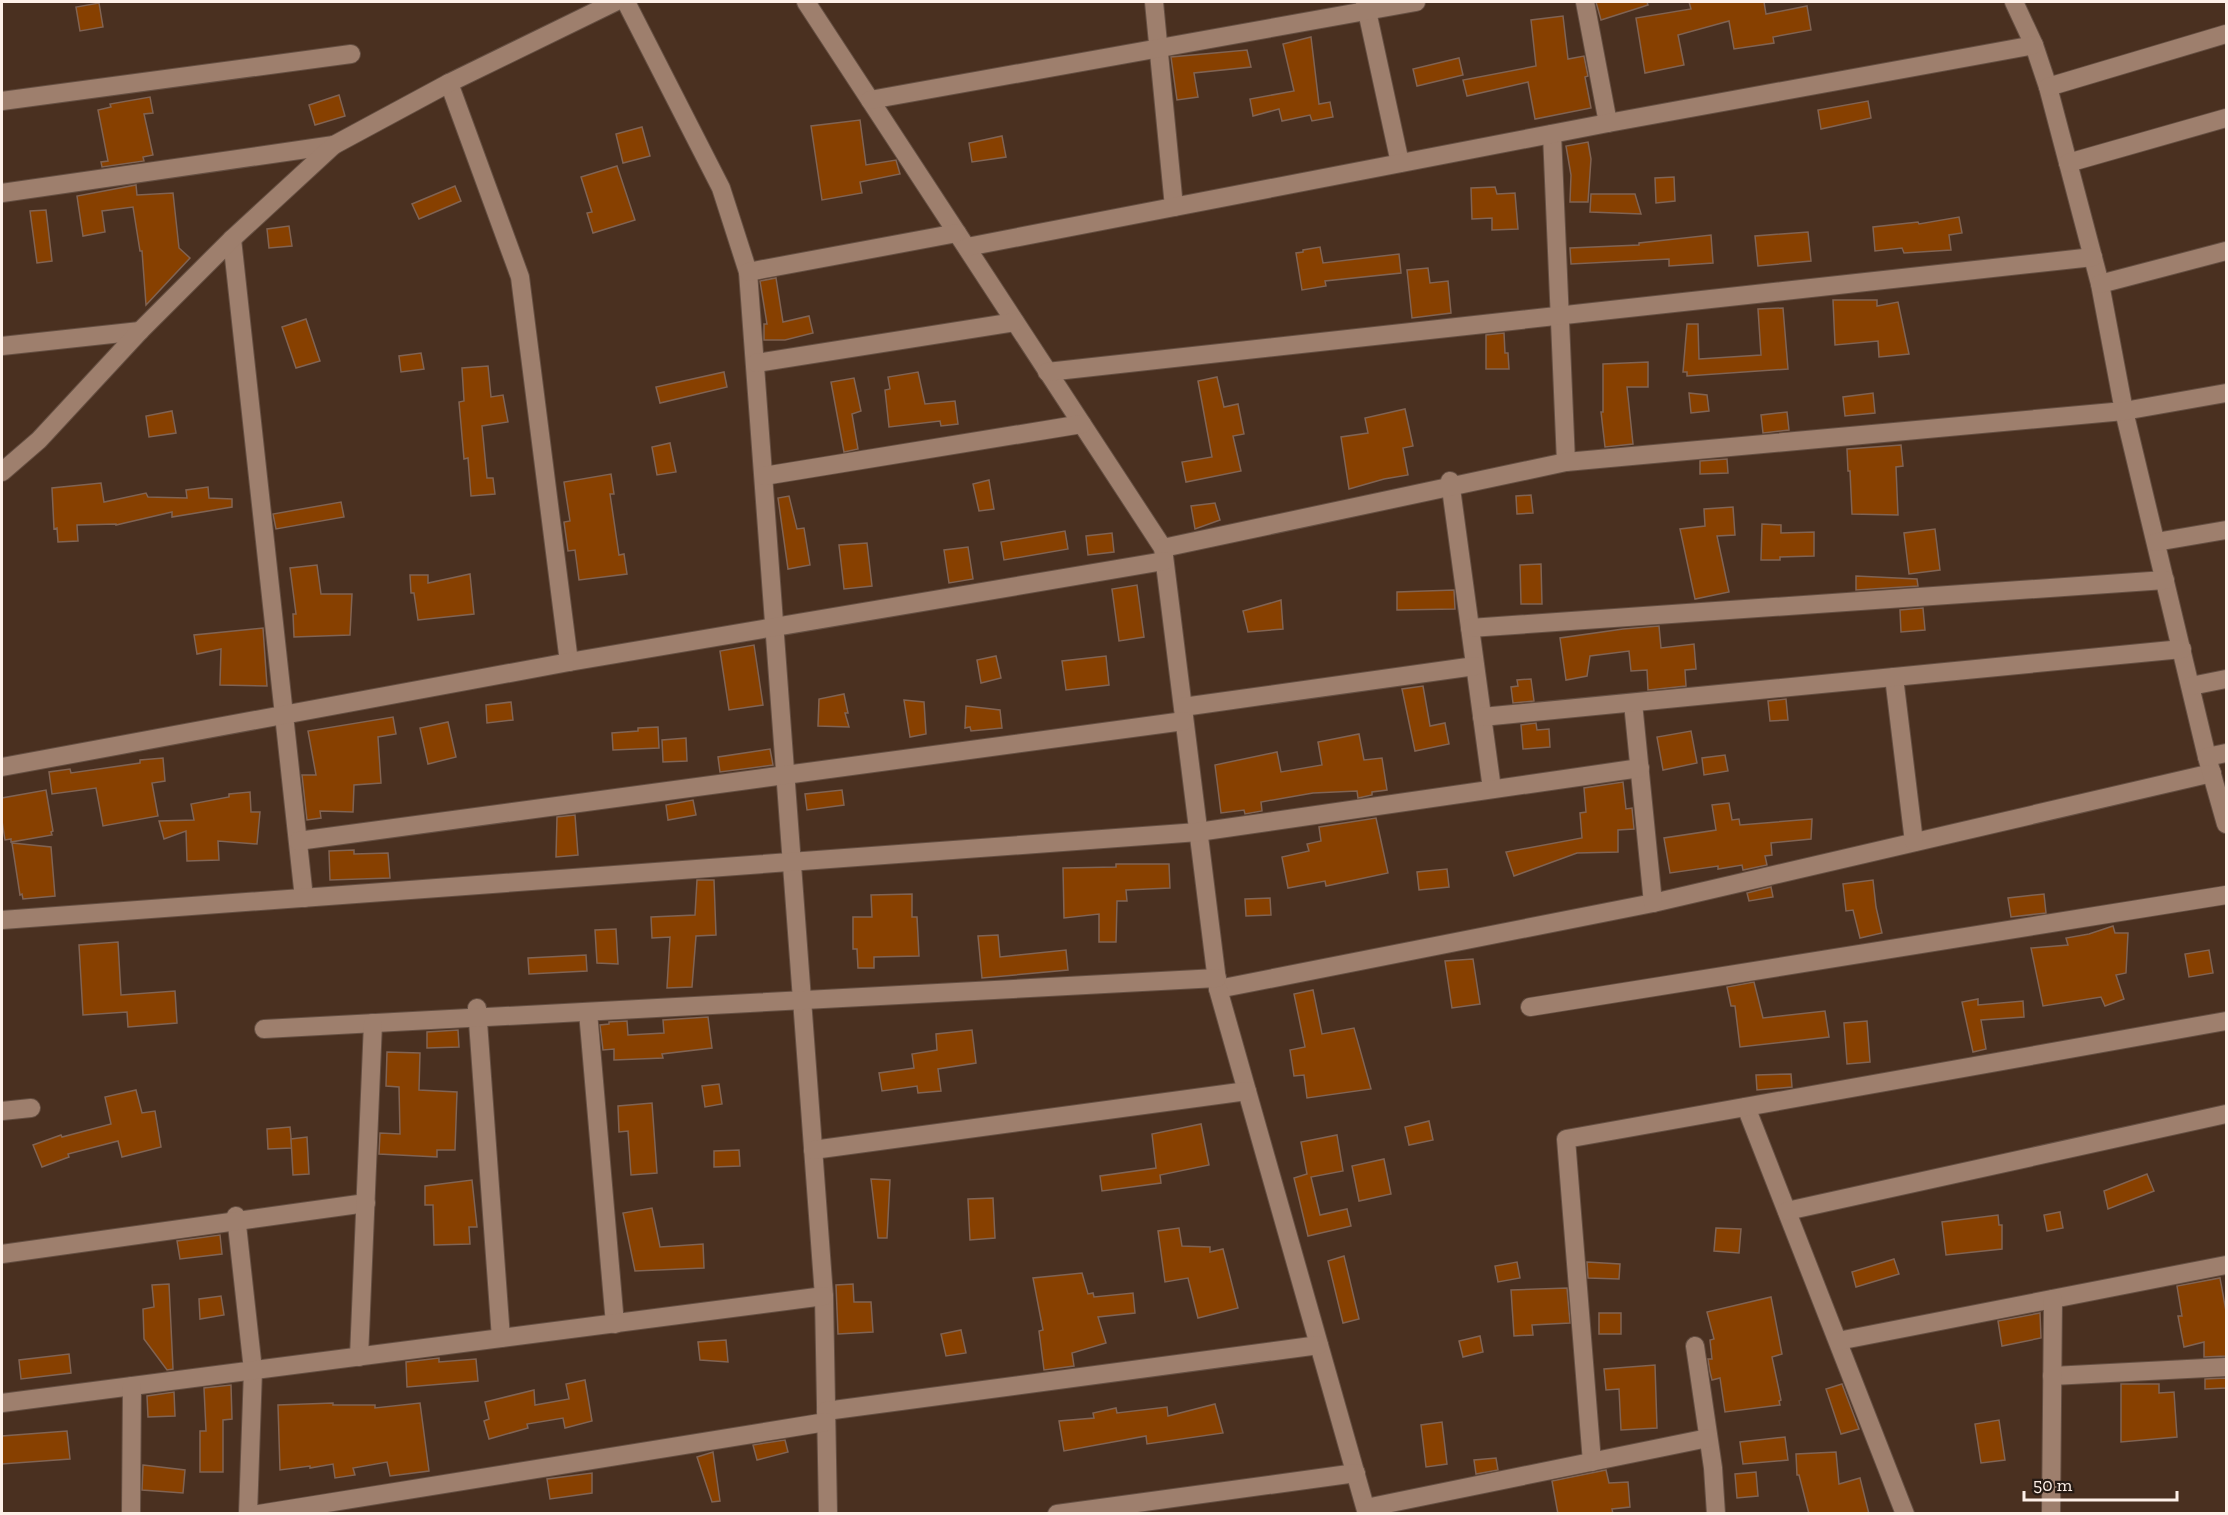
<svg xmlns="http://www.w3.org/2000/svg" width="2228" height="1515" font-family="'Zilla Slab',serif">
<style>
.building{fill:#874000;stroke:#816352;stroke-width:1.5}
.lines{fill:none;stroke-linecap:round;stroke-linejoin:round}
.minor-casing{stroke:#654f42;stroke-width:20}
.minor{stroke:#9e7f6d;stroke-width:18}
</style>
<rect width="100%" height="100%" fill="#4a3020"/>
<g class="building">
<polygon points="1596,2 1647,2 1648,5 1601,20"/>
<polygon points="1689,2 1764,2 1766,14 1807,6 1811,30 1773,37 1774,43 1734,49 1729,21 1678,35 1684,65 1645,73 1636,18 1691,9"/>
<polygon points="99,3 103,27 80,31 76,7"/>
<polygon points="1563,16 1568,59 1584,56 1588,76 1585,77 1591,108 1535,119 1528,82 1467,96 1463,80 1536,66 1531,20"/>
<polygon points="1311,37 1319,104 1330,102 1333,117 1312,121 1310,115 1282,121 1279,109 1253,116 1250,99 1294,91 1283,44"/>
<polygon points="1247,50 1251,67 1194,73 1198,97 1177,100 1171,57"/>
<polygon points="1459,58 1463,75 1417,86 1413,69"/>
<polygon points="339,95 345,116 315,125 309,105"/>
<polygon points="150,97 153,113 144,114 153,155 143,157 144,161 102,167 101,162 108,161 98,110 111,107 110,104"/>
<polygon points="1868,101 1871,118 1821,129 1818,110"/>
<polygon points="860,120 866,165 896,160 900,174 860,182 862,193 822,200 811,126"/>
<polygon points="642,127 650,156 623,163 616,134"/>
<polygon points="1002,136 1006,157 972,162 969,143"/>
<polygon points="1588,142 1591,159 1588,202 1570,202 1571,175 1566,146"/>
<polygon points="617,166 635,220 593,233 587,213 592,212 581,177"/>
<polygon points="1674,177 1675,201 1656,203 1655,178"/>
<polygon points="136,185 137,195 173,193 179,248 190,258 146,305 142,251 140,251 133,207 102,211 105,232 83,236 77,196"/>
<polygon points="455,186 461,201 419,219 412,204"/>
<polygon points="1495,187 1497,194 1515,193 1518,229 1492,230 1492,218 1472,219 1471,188"/>
<polygon points="1591,194 1635,194 1641,214 1590,212"/>
<polygon points="46,210 52,261 37,263 30,211"/>
<polygon points="1959,217 1962,233 1949,235 1951,250 1904,253 1902,248 1875,251 1873,227 1918,222 1919,224"/>
<polygon points="289,226 292,246 269,248 267,229"/>
<polygon points="1808,232 1811,261 1758,266 1755,236"/>
<polygon points="1711,235 1713,263 1669,266 1669,259 1571,264 1570,248 1639,245 1639,243"/>
<polygon points="1320,247 1323,263 1399,254 1401,273 1325,281 1326,286 1302,290 1296,253 1303,252 1303,250"/>
<polygon points="1428,268 1430,283 1448,281 1451,313 1412,318 1407,270"/>
<polygon points="776,278 783,322 809,316 813,333 785,340 764,340 764,324 767,324 760,281"/>
<polygon points="1833,300 1877,300 1877,306 1898,302 1909,354 1879,357 1878,341 1835,345"/>
<polygon points="1783,308 1788,369 1687,376 1687,372 1683,372 1687,324 1698,324 1699,359 1761,355 1758,309"/>
<polygon points="306,319 320,361 296,368 282,327"/>
<polygon points="1504,333 1505,353 1508,353 1509,369 1486,369 1486,335"/>
<polygon points="421,353 424,369 401,372 399,356"/>
<polygon points="1648,362 1648,387 1627,387 1633,444 1605,447 1601,412 1603,412 1603,364"/>
<polygon points="488,366 491,397 503,395 508,422 482,426 487,478 493,478 495,494 471,496 468,458 464,459 459,402 464,401 462,368"/>
<polygon points="724,372 727,387 660,403 656,387"/>
<polygon points="918,372 925,404 955,401 958,424 941,426 940,421 889,427 885,390 890,389 888,377"/>
<polygon points="1217,377 1224,407 1238,404 1244,434 1233,436 1241,471 1186,482 1182,462 1212,457 1198,381"/>
<polygon points="854,378 861,411 852,414 858,449 844,452 831,382"/>
<polygon points="1689,393 1707,395 1709,411 1691,413"/>
<polygon points="1873,393 1875,413 1845,416 1843,397"/>
<polygon points="1405,409 1413,446 1403,448 1408,475 1384,479 1349,489 1341,437 1368,433 1365,418"/>
<polygon points="172,411 176,433 149,437 146,416"/>
<polygon points="1787,412 1789,430 1763,433 1761,415"/>
<polygon points="670,443 676,472 657,475 652,447"/>
<polygon points="1901,445 1903,466 1896,467 1898,515 1852,514 1850,471 1848,471 1847,449"/>
<polygon points="1727,459 1728,473 1700,474 1700,461"/>
<polygon points="611,474 614,494 610,494 619,555 624,554 627,574 579,580 575,550 568,551 564,522 570,521 564,482"/>
<polygon points="989,480 994,509 979,511 973,484"/>
<polygon points="101,483 104,502 146,493 148,497 187,498 186,490 208,487 209,498 232,499 232,507 172,517 172,512 116,525 116,524 77,525 78,541 58,542 57,528 54,529 52,488"/>
<polygon points="1531,495 1533,513 1517,514 1516,496"/>
<polygon points="789,496 797,529 804,528 810,565 788,569 778,498"/>
<polygon points="341,502 344,517 276,529 273,514"/>
<polygon points="1215,503 1220,520 1195,529 1191,506"/>
<polygon points="1733,507 1735,535 1717,536 1729,592 1695,599 1680,529 1705,526 1704,509"/>
<polygon points="1762,524 1781,525 1781,533 1814,532 1814,556 1780,557 1780,560 1761,560"/>
<polygon points="1935,529 1940,570 1909,574 1904,533"/>
<polygon points="1065,531 1068,549 1004,560 1001,542"/>
<polygon points="1112,533 1114,552 1088,555 1086,536"/>
<polygon points="867,543 872,586 844,589 839,545"/>
<polygon points="968,547 973,579 949,583 944,550"/>
<polygon points="1541,564 1542,604 1521,604 1520,565"/>
<polygon points="317,565 321,594 352,594 350,635 294,637 293,614 296,614 290,568"/>
<polygon points="470,574 474,614 418,620 414,593 411,593 410,575 428,575 428,583"/>
<polygon points="1856,576 1917,579 1918,586 1856,590"/>
<polygon points="1137,585 1144,637 1119,641 1112,589"/>
<polygon points="1454,590 1455,609 1397,610 1397,592"/>
<polygon points="1281,600 1283,629 1248,632 1243,611"/>
<polygon points="1923,608 1925,630 1901,632 1900,610"/>
<polygon points="1659,626 1661,648 1694,644 1696,669 1685,670 1686,686 1648,690 1647,670 1631,671 1629,651 1590,656 1587,676 1566,680 1560,638 1623,629"/>
<polygon points="263,628 267,686 220,685 221,649 197,654 194,635"/>
<polygon points="754,645 763,705 729,710 720,651"/>
<polygon points="996,656 1001,678 981,683 977,660"/>
<polygon points="1106,656 1109,685 1066,690 1062,661"/>
<polygon points="1531,679 1534,701 1513,703 1511,687 1518,686 1517,680"/>
<polygon points="1423,686 1430,726 1445,723 1449,744 1415,751 1402,689"/>
<polygon points="844,694 848,713 845,713 849,727 818,726 819,699"/>
<polygon points="1786,699 1788,720 1770,721 1768,701"/>
<polygon points="904,700 924,702 926,734 910,737"/>
<polygon points="511,702 513,720 487,723 486,705"/>
<polygon points="966,706 1000,710 1002,728 971,731 970,727 965,728"/>
<polygon points="393,717 396,734 378,737 381,783 354,785 353,812 320,811 321,818 307,820 302,775 316,775 308,731"/>
<polygon points="448,722 456,757 428,764 420,728"/>
<polygon points="1536,723 1537,730 1549,729 1550,747 1523,749 1521,725"/>
<polygon points="658,727 659,748 613,750 612,733 638,731 638,728"/>
<polygon points="1691,731 1697,763 1663,770 1657,737"/>
<polygon points="1359,734 1364,760 1382,758 1387,790 1372,792 1372,795 1358,798 1357,791 1313,793 1261,802 1262,811 1245,814 1244,810 1221,813 1215,765 1277,752 1281,772 1322,765 1318,742"/>
<polygon points="686,738 687,761 663,762 662,740"/>
<polygon points="770,749 773,765 720,772 718,757"/>
<polygon points="1725,755 1728,771 1704,775 1702,758"/>
<polygon points="163,758 165,781 152,783 158,816 103,826 96,788 52,794 49,772 70,769 71,773 140,763 140,760"/>
<polygon points="1623,782 1626,809 1632,808 1634,829 1618,830 1618,852 1577,853 1514,876 1506,852 1582,838 1580,813 1586,812 1584,788"/>
<polygon points="46,790 53,831 51,832 52,835 11,842 11,839 5,840 2,821 2,798"/>
<polygon points="842,790 844,805 807,810 805,794"/>
<polygon points="250,792 251,812 260,812 257,844 218,841 219,860 187,861 186,831 164,839 159,821 194,820 191,804 229,797 229,794"/>
<polygon points="693,800 696,815 668,820 666,805"/>
<polygon points="1729,803 1732,820 1739,819 1740,825 1812,819 1811,839 1771,843 1772,855 1765,856 1767,865 1743,870 1742,865 1718,869 1718,866 1670,873 1664,838 1716,830 1712,805"/>
<polygon points="575,815 578,855 556,857 557,817"/>
<polygon points="1376,818 1388,873 1326,886 1325,881 1288,888 1282,857 1309,851 1307,844 1321,841 1319,827"/>
<polygon points="12,843 51,847 55,896 23,899 22,894 20,895"/>
<polygon points="354,850 354,854 388,853 390,878 330,880 329,851"/>
<polygon points="1116,864 1169,864 1170,888 1126,890 1127,901 1117,901 1116,942 1099,942 1099,914 1064,918 1063,868 1116,867"/>
<polygon points="1447,869 1449,887 1419,890 1417,872"/>
<polygon points="697,880 714,880 716,935 696,936 692,987 667,988 670,937 652,938 651,917 695,915"/>
<polygon points="1873,880 1876,907 1882,933 1860,938 1853,910 1846,911 1843,884"/>
<polygon points="1771,887 1773,897 1749,901 1747,893"/>
<polygon points="912,894 912,917 917,917 919,956 874,957 874,968 858,968 857,949 853,949 853,917 872,917 871,895"/>
<polygon points="2044,894 2046,913 2011,917 2008,898"/>
<polygon points="1270,898 1271,915 1246,916 1245,899"/>
<polygon points="2113,926 2115,933 2128,933 2126,973 2116,975 2124,999 2105,1006 2101,997 2043,1006 2031,948 2068,945 2066,938 2089,934"/>
<polygon points="616,929 618,964 597,963 595,930"/>
<polygon points="998,935 1000,957 1066,950 1068,970 982,978 978,936"/>
<polygon points="118,942 121,995 175,991 177,1023 128,1027 127,1012 83,1015 79,945"/>
<polygon points="2209,950 2213,973 2189,977 2185,954"/>
<polygon points="586,955 587,971 529,974 528,958"/>
<polygon points="1473,959 1480,1004 1452,1008 1445,961"/>
<polygon points="1754,982 1763,1018 1825,1011 1829,1037 1740,1047 1735,1006 1731,1006 1727,987"/>
<polygon points="1313,990 1322,1034 1354,1028 1371,1089 1307,1098 1304,1075 1294,1076 1290,1050 1305,1047 1294,994"/>
<polygon points="1978,999 1978,1005 2023,1001 2024,1017 1981,1020 1986,1049 1973,1052 1962,1002"/>
<polygon points="708,1017 712,1048 662,1054 663,1058 614,1060 614,1049 603,1050 600,1025 609,1024 609,1022 627,1021 628,1035 664,1033 663,1020"/>
<polygon points="1867,1021 1870,1062 1847,1064 1844,1023"/>
<polygon points="458,1030 459,1047 427,1048 427,1032"/>
<polygon points="972,1030 976,1063 938,1069 941,1091 918,1093 917,1086 882,1091 879,1073 914,1068 912,1054 937,1050 936,1034"/>
<polygon points="387,1052 420,1053 419,1090 457,1092 455,1150 437,1150 437,1157 379,1154 380,1133 400,1134 399,1087 386,1086"/>
<polygon points="1791,1074 1792,1087 1757,1090 1756,1075"/>
<polygon points="719,1084 722,1104 705,1107 702,1086"/>
<polygon points="136,1090 142,1113 155,1111 161,1147 122,1157 118,1141 68,1154 69,1157 42,1167 33,1145 61,1135 62,1137 111,1124 105,1097"/>
<polygon points="652,1103 657,1173 631,1175 628,1131 619,1132 618,1106"/>
<polygon points="1429,1121 1433,1140 1409,1145 1405,1127"/>
<polygon points="1201,1124 1209,1165 1160,1175 1161,1183 1102,1191 1100,1176 1156,1168 1152,1134"/>
<polygon points="290,1127 292,1148 268,1149 267,1129"/>
<polygon points="1337,1135 1343,1171 1311,1177 1320,1215 1347,1209 1351,1226 1308,1236 1294,1178 1307,1174 1301,1142"/>
<polygon points="307,1137 309,1174 293,1175 291,1139"/>
<polygon points="739,1150 740,1166 714,1167 714,1151"/>
<polygon points="1384,1159 1391,1194 1359,1201 1352,1166"/>
<polygon points="2147,1174 2154,1191 2108,1209 2104,1191"/>
<polygon points="871,1179 890,1180 887,1238 878,1238"/>
<polygon points="472,1180 477,1227 469,1227 470,1244 434,1245 433,1205 425,1205 425,1186"/>
<polygon points="993,1198 995,1238 970,1240 968,1199"/>
<polygon points="652,1208 660,1247 703,1244 704,1268 635,1271 623,1213"/>
<polygon points="2060,1212 2063,1228 2047,1231 2044,1215"/>
<polygon points="1998,1215 1999,1225 2002,1225 2002,1249 1946,1255 1942,1222"/>
<polygon points="1179,1228 1182,1246 1210,1247 1210,1252 1223,1249 1238,1308 1198,1318 1188,1278 1165,1282 1158,1231"/>
<polygon points="1716,1228 1741,1229 1739,1253 1714,1251"/>
<polygon points="220,1235 222,1254 180,1259 177,1241"/>
<polygon points="1344,1256 1359,1319 1343,1323 1328,1261"/>
<polygon points="1894,1259 1899,1274 1856,1287 1852,1272"/>
<polygon points="1517,1262 1520,1278 1498,1282 1495,1266"/>
<polygon points="1587,1262 1620,1264 1619,1279 1588,1278"/>
<polygon points="1082,1273 1088,1294 1093,1293 1094,1297 1133,1293 1135,1313 1098,1317 1106,1343 1072,1353 1074,1366 1044,1370 1039,1331 1043,1330 1033,1278"/>
<polygon points="2220,1278 2226,1311 2226,1356 2204,1357 2204,1342 2184,1347 2178,1316 2182,1316 2177,1286"/>
<polygon points="169,1284 173,1369 167,1370 144,1339 143,1309 154,1307 152,1285"/>
<polygon points="853,1284 854,1302 871,1302 873,1332 838,1334 836,1285"/>
<polygon points="1567,1288 1570,1323 1532,1325 1533,1335 1514,1336 1511,1290"/>
<polygon points="221,1296 224,1315 200,1319 199,1299"/>
<polygon points="1771,1297 1782,1354 1772,1357 1781,1400 1779,1401 1780,1405 1725,1412 1720,1378 1712,1380 1710,1372 1708,1359 1712,1359 1710,1340 1714,1339 1707,1312"/>
<rect x="1599" y="1313" width="22" height="21"/>
<polygon points="2040,1313 2041,1338 2002,1346 1998,1321"/>
<polygon points="961,1330 966,1353 946,1356 941,1334"/>
<polygon points="1480,1336 1483,1352 1463,1357 1459,1341"/>
<polygon points="726,1340 728,1362 700,1360 698,1342"/>
<polygon points="69,1354 71,1373 21,1379 19,1360"/>
<polygon points="439,1358 439,1362 476,1359 478,1381 407,1387 406,1362"/>
<polygon points="1655,1365 1657,1428 1621,1430 1619,1389 1606,1390 1604,1369"/>
<polygon points="2226,1378 2226,1388 2205,1389 2205,1379"/>
<polygon points="585,1380 592,1421 565,1428 563,1418 527,1424 528,1428 489,1439 484,1421 489,1419 485,1402 534,1390 535,1405 569,1399 566,1384"/>
<polygon points="1842,1384 1859,1429 1841,1434 1826,1389"/>
<polygon points="2121,1384 2159,1384 2159,1393 2174,1392 2177,1437 2121,1442"/>
<polygon points="231,1385 232,1419 223,1420 223,1472 200,1472 200,1431 206,1431 204,1388"/>
<polygon points="174,1392 175,1416 148,1417 147,1396"/>
<polygon points="333,1403 333,1405 375,1405 375,1408 420,1403 429,1471 390,1476 387,1462 353,1468 355,1475 335,1478 333,1464 310,1468 310,1466 280,1470 278,1405"/>
<polygon points="1215,1404 1223,1433 1147,1444 1146,1436 1064,1451 1059,1421 1094,1418 1093,1413 1116,1408 1117,1413 1167,1407 1168,1416"/>
<polygon points="1999,1420 2005,1460 1981,1463 1975,1424"/>
<polygon points="1442,1422 1447,1464 1426,1467 1421,1425"/>
<polygon points="67,1431 70,1459 2,1464 2,1436"/>
<polygon points="1785,1437 1788,1460 1743,1464 1740,1442"/>
<polygon points="785,1440 788,1452 757,1460 753,1445"/>
<polygon points="713,1452 720,1501 712,1502 697,1457"/>
<polygon points="1836,1452 1839,1484 1860,1478 1869,1514 1809,1514 1799,1475 1797,1475 1796,1454"/>
<polygon points="1496,1458 1498,1470 1476,1474 1474,1460"/>
<polygon points="143,1465 185,1470 183,1493 142,1490"/>
<polygon points="1606,1470 1609,1483 1628,1482 1630,1507 1612,1509 1613,1514 1558,1514 1552,1481"/>
<polygon points="1756,1472 1758,1496 1737,1498 1735,1474"/>
<polygon points="592,1473 592,1493 550,1499 547,1479"/>
</g>
<g class="lines">
<g class="minor-casing">
<g id="minor">
<polyline points="626,2 721,188 748,272 824,1296 828,1514"/>
<polyline points="806,2 1163,548 1218,989 1653,903 2212,773"/>
<polyline points="1154,2 1174,207"/>
<polyline points="1365,2 1400,163"/>
<polyline points="1585,2 1608,123"/>
<polyline points="2014,2 2034,45 2048,87 2100,284 2124,411 2207,757 2226,824"/>
<polyline points="449,83 520,277 569,662"/>
<polyline points="2048,87 2226,34"/>
<polyline points="870,100 1416,2"/>
<polyline points="2,101 351,54"/>
<polyline points="1552,134 1566,462"/>
<polyline points="2068,163 2226,118"/>
<polyline points="2,193 334,145"/>
<polyline points="232,239 304,898"/>
<polyline points="967,247 1608,123 2034,45"/>
<polyline points="748,272 957,233"/>
<polyline points="2100,284 2226,251"/>
<polyline points="2,346 140,331"/>
<polyline points="756,363 1015,322"/>
<polyline points="1047,372 2093,257"/>
<polyline points="2,472 39,440 140,331 232,239 334,145 449,83 615,2"/>
<polyline points="764,476 1082,424"/>
<polyline points="1450,481 1492,789"/>
<polyline points="2156,542 2226,530"/>
<polyline points="1163,548 1566,462 2124,411 2226,393"/>
<polyline points="1470,628 2165,580"/>
<polyline points="1894,677 1914,842"/>
<polyline points="2191,686 2226,679"/>
<polyline points="1633,703 1653,903"/>
<polyline points="1183,707 1475,666"/>
<polyline points="1482,717 2182,649"/>
<polyline points="2207,757 2226,753"/>
<polyline points="2,767 569,662 1164,561"/>
<polyline points="298,841 1184,721"/>
<polyline points="2,920 1198,832 1640,768"/>
<polyline points="1218,989 1367,1514"/>
<polyline points="1530,1007 2226,895"/>
<polyline points="477,1008 501,1338"/>
<polyline points="588,1012 615,1324"/>
<polyline points="264,1029 1217,978"/>
<polyline points="1746,1107 1905,1514"/>
<polyline points="2,1111 31,1108"/>
<polyline points="813,1150 1247,1091"/>
<polyline points="1787,1211 2226,1114"/>
<polyline points="236,1216 253,1370 248,1514"/>
<polyline points="2,1254 366,1203"/>
<polyline points="1838,1341 2226,1265"/>
<polyline points="1695,1346 1713,1468 1716,1514"/>
<polyline points="359,1357 373,1023"/>
<polyline points="2052,1376 2226,1367"/>
<polyline points="2,1403 824,1296"/>
<polyline points="826,1411 1319,1345"/>
<polyline points="1592,1462 1566,1139 2226,1021"/>
<polyline points="1366,1508 1708,1438"/>
<polyline points="131,1514 132,1386"/>
<polyline points="259,1514 826,1422"/>
<polyline points="1057,1514 1356,1473"/>
<polyline points="2051,1514 2053,1299"/>
</g>
</g>
<use href="#minor" class="minor"/>
</g>
<rect width="2228" height="1515" fill="none" stroke="#fef0e8" stroke-width="6"/>
<path d="M2024 1491v9h153v-9" fill="none" stroke="#fef0e8" stroke-width="3"/>
<text x="2033" y="1491" font-size="18" fill="#fef0e8" stroke="#271b14" stroke-width="4.5" paint-order="stroke">50 m</text>
</svg>
